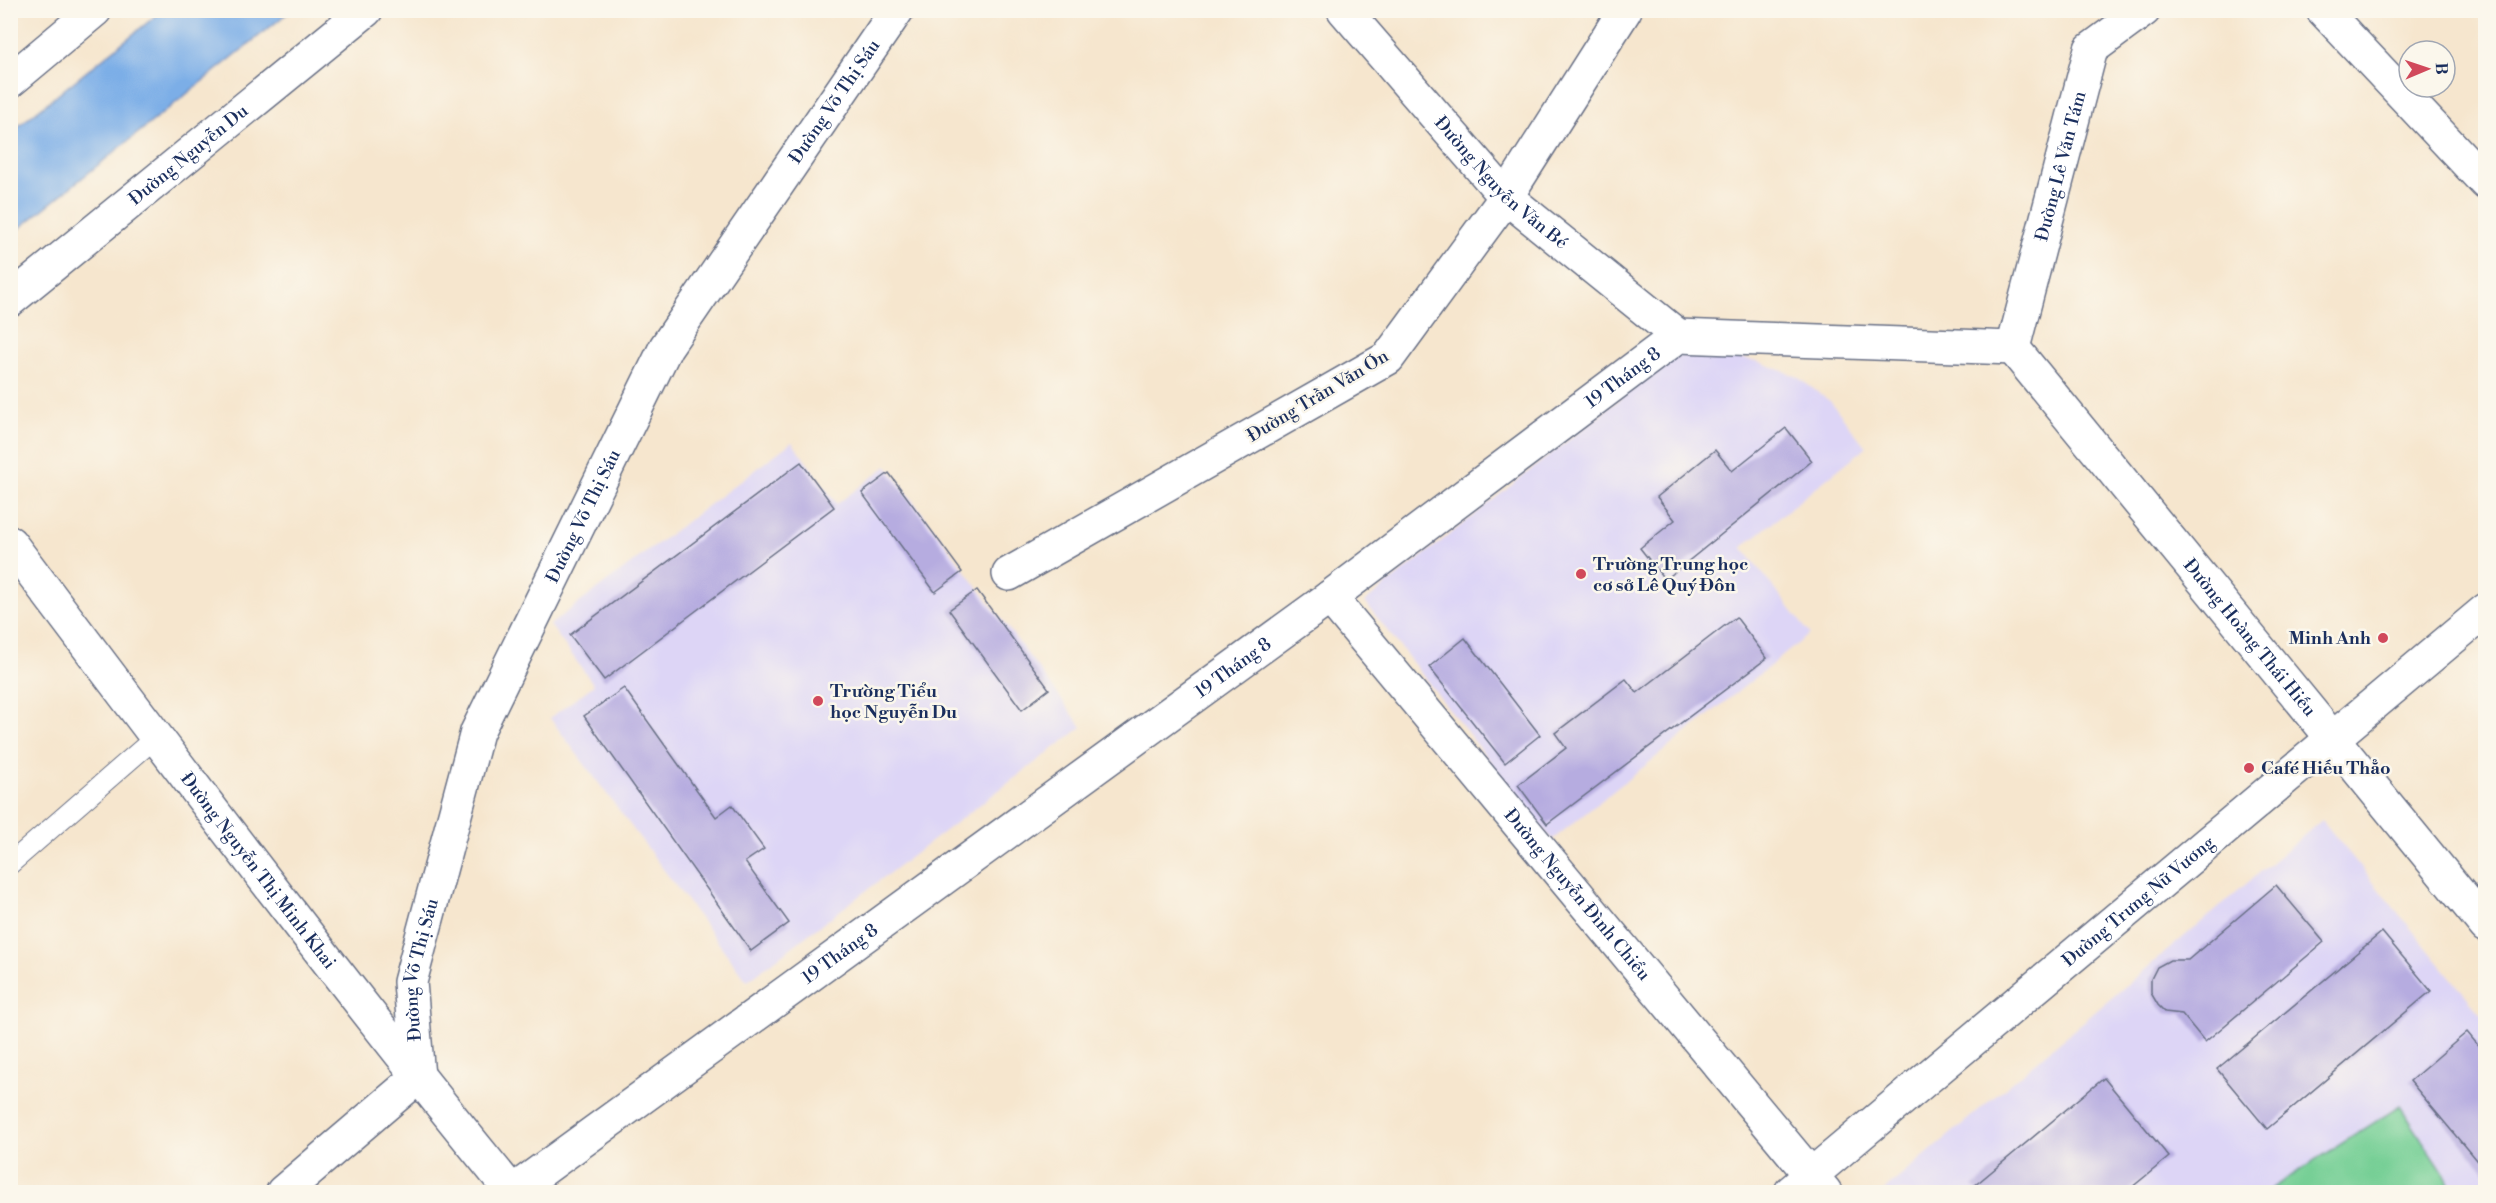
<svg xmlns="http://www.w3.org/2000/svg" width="2496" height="1203" font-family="'Libre Bodoni',serif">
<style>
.built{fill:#ddd5f6}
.green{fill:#76cf95;stroke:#487f7a;stroke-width:1.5}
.water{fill:#7baee7;stroke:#4b6ea2;stroke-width:1.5}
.building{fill:#b6ace0}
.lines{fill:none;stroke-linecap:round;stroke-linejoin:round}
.lane-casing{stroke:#686f85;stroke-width:22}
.street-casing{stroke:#686f85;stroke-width:36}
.secondary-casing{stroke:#686f85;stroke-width:36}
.lane{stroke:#fff;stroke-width:20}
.street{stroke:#fff;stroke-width:33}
.secondary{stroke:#fff;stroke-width:33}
.poi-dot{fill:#d1495b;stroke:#fbf7ec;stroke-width:2}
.labels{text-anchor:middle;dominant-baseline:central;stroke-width:5;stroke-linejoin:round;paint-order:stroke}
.street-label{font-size:18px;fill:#1b2f5e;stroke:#fbf7ec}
.poi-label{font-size:18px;font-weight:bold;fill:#1b2f5e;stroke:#fbf7ec;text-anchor:start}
</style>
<rect width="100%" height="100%" fill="#fbf7ec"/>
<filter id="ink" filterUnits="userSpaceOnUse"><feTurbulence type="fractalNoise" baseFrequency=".0167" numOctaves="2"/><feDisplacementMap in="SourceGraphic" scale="12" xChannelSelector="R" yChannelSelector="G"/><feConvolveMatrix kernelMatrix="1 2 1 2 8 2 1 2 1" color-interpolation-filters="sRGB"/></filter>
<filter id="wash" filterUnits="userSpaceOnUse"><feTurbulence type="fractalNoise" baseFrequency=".008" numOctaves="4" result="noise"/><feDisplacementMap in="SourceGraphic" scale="24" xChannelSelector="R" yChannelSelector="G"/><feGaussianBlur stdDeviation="1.35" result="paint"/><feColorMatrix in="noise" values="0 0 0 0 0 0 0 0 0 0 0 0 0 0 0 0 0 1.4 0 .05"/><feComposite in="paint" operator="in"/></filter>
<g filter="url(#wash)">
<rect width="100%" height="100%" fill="#f6e6ce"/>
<g class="built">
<polygon points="1715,354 1757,361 1796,376 1831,402 1866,447 1742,547 1810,634 1552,840 1365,602 1674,356"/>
<polygon points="792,442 837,504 887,466 1082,727 747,981 550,718 594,685 550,625"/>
<polygon points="2322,820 2485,1019 2485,1192 1882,1192"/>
</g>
<polygon class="green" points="2400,1106 2456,1192 2266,1192"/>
<polygon class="water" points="162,11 290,11 11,235 11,132"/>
<g id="blocks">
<g class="building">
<polygon points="1786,428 1812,461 1665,580 1640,548 1675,520 1657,497 1715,450 1732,471"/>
<polygon points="801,462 834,507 604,680 570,635"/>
<polygon points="889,473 962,572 935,592 862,493"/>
<polygon points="977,590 1049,689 1022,710 949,610"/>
<polygon points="1736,617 1767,658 1547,824 1518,785 1566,748 1555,733 1626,679 1637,693"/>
<polygon points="1465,638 1540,735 1505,763 1429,667"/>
<polygon points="624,688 716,817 732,805 764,849 745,862 789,923 751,951 584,716"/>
<polygon points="2276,885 2324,942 2205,1042 2182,1014 2165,1012 2158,1005 2151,993 2151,979 2157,967 2170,960 2188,960"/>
<polygon points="2382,932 2431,991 2267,1129 2217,1069"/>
<polygon points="2467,1032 2486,1055 2486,1172 2410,1081"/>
<polygon points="2104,1078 2169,1157 2126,1192 1978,1192 1973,1187"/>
</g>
</g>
</g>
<g filter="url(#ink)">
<use href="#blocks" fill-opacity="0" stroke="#686f85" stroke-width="1.5"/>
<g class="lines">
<g class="lane-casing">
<polyline id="lane" points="10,864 156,737"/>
</g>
<g class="street-casing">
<g id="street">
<path id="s1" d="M1344,10L1506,197L1678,336"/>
<polyline points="10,81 95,10"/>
<path id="s2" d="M10,300L366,10"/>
<path id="s3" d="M2013,348L2486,926"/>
<path id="s4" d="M2013,348L2091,49L2144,10"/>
<path id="s5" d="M10,543C175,762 339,981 512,1192L1330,597L1678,336L2013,348"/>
<polyline points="1009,574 1388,358 1506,197 1625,10"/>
<path id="s6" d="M1330,597L1825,1192"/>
<path id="s7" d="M283,1192L418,1077L410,982L477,732L666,347L897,10"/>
</g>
</g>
<g class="secondary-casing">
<g id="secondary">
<polyline points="2323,10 2486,183"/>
<path id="s8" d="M1791,1192L2486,610"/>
</g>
</g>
<use href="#lane" class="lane"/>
<use href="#street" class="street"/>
<use href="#secondary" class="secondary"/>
</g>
</g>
<g class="poi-dot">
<circle cx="1581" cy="574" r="6"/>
<circle cx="2383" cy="638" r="6"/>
<circle cx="818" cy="701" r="6"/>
<circle cx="2249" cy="768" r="6"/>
</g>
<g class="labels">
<g class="street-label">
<text stroke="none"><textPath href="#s7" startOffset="1258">Đường Võ Thị Sáu</textPath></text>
<text stroke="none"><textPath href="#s2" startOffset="230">Đường Nguyễn Du</textPath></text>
<text stroke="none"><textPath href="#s4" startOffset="188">Đường Lê Văn Tám</textPath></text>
<text stroke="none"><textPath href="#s1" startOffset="234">Đường Nguyễn Văn Bé</textPath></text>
<text stroke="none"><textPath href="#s5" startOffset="2198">19 Tháng 8</textPath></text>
<text transform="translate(1318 396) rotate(-31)">Đường Trần Văn Ơn</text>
<text stroke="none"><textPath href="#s7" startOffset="772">Đường Võ Thị Sáu</textPath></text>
<text stroke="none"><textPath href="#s3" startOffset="374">Đường Hoàng Thái Hiếu</textPath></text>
<text stroke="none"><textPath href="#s5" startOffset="1712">19 Tháng 8</textPath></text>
<text stroke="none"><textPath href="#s5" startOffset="411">Đường Nguyễn Thị Minh Khai</textPath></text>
<text stroke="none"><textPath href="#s6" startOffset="387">Đường Nguyễn Đình Chiểu</textPath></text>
<text stroke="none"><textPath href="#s8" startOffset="453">Đường Trưng Nữ Vương</textPath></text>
<text stroke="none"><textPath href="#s5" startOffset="1226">19 Tháng 8</textPath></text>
<text stroke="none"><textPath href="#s7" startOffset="286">Đường Võ Thị Sáu</textPath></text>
</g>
<g class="poi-label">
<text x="1593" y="564">Trường Trung học<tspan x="1593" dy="21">cơ sở Lê Quý Đôn</tspan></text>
<text x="2371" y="638" text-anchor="end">Minh Anh</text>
<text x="830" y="691">Trường Tiểu<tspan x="830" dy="21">học Nguyễn Du</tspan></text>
<text x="2261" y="768">Café Hiếu Thẳo</text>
</g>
</g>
<rect width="2496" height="1203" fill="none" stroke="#fbf7ec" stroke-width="36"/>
<g transform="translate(2427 69) rotate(88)"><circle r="28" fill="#fbf7ec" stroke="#a1a7b3" stroke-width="1.5"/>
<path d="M0-4.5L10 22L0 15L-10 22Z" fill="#d1495b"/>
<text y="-9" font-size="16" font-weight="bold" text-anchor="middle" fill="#1b2f5e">B</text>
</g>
</svg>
